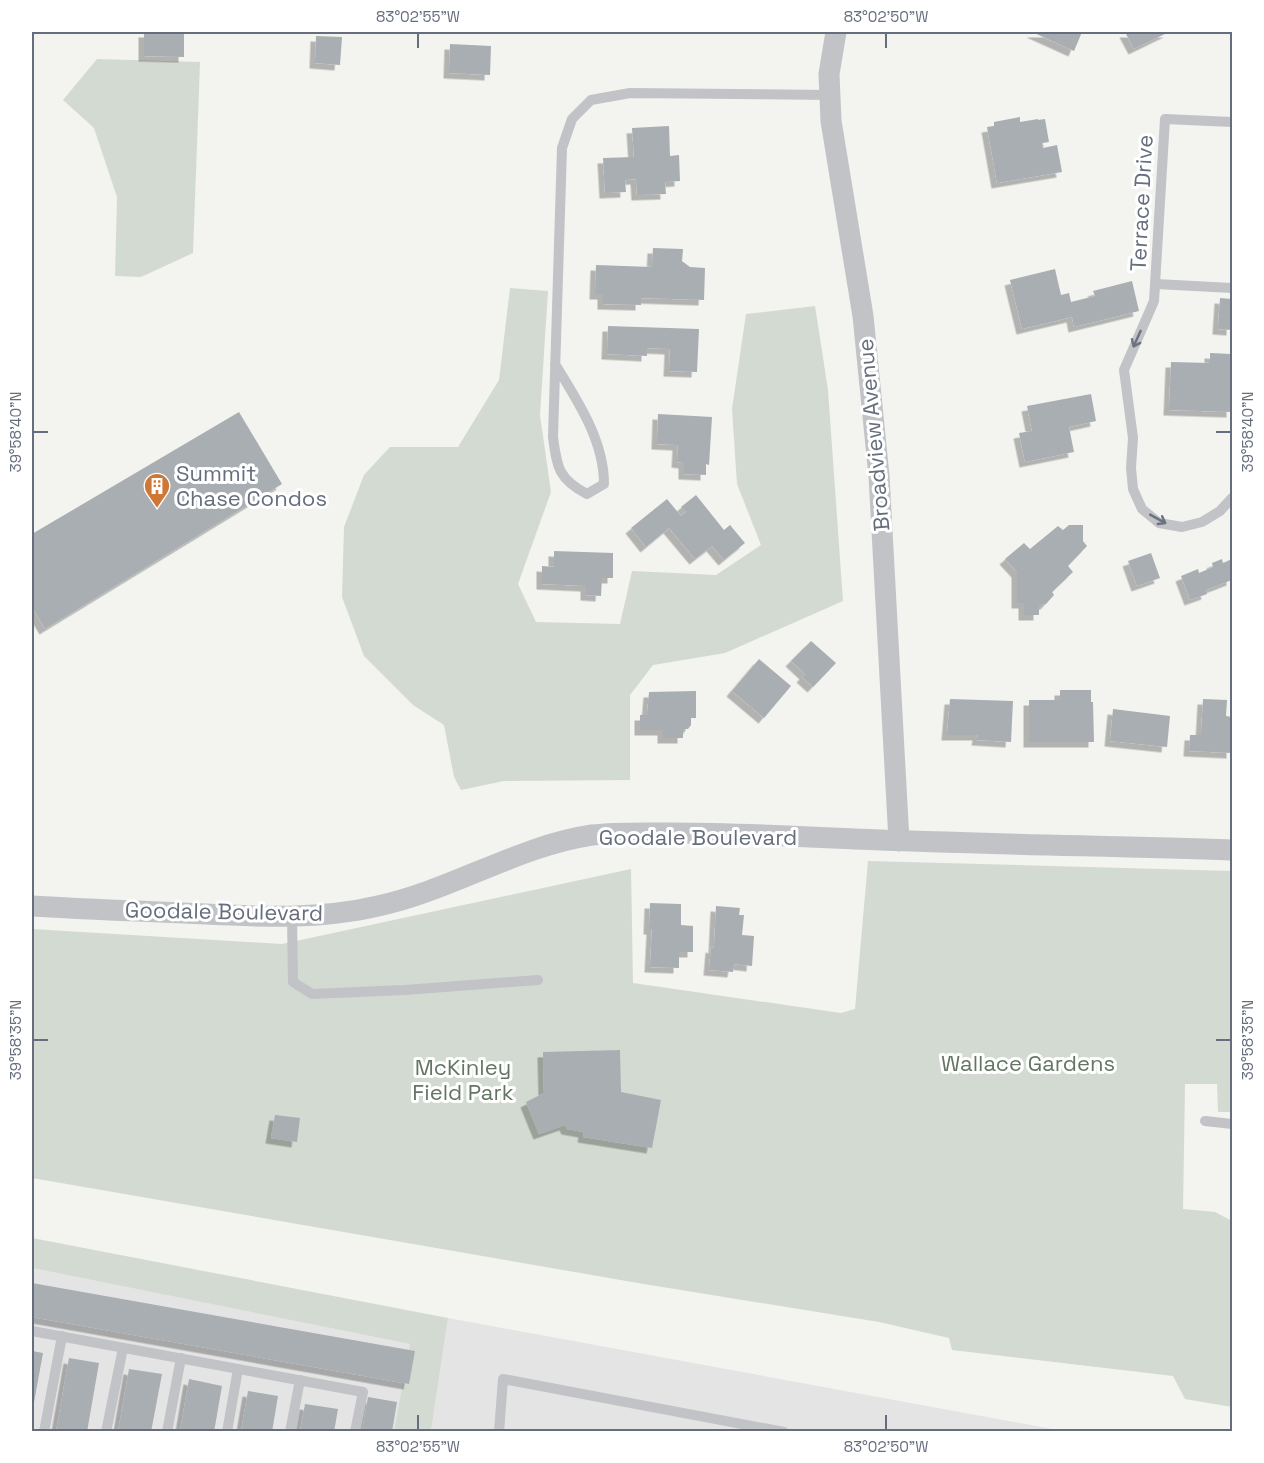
<svg xmlns="http://www.w3.org/2000/svg" width="1264" height="1463" font-family="'Space Grotesk',sans-serif">
<style>
.built{fill:#e3e4e3}
.green{fill:#d3dad1}
.building{fill:#a9aeb3;filter:url(#shadow)}
.lines{fill:none;stroke-linecap:round;stroke-linejoin:round}
.service{stroke:#c1c3c6;stroke-width:10}
.minor{stroke:#c1c3c6;stroke-width:21}
.oneway{stroke:#6b7281}
.ticks{fill:none;stroke:#666e7d;stroke-width:2}
.labels{text-anchor:middle;dominant-baseline:central;stroke-width:6;stroke-linejoin:round;paint-order:stroke}
.street-label{font-size:22px;fill:#666e7d;stroke:#fff}
.poi-label{font-size:22px;fill:#666e7d;stroke:#fff;text-anchor:start}
.park-label{font-size:22px;fill:#647564;stroke:#fff}
.neatline{fill:none;stroke:#666e7d;stroke-width:2}
.ticks-label{font-size:15px;text-anchor:middle;fill:#666e7d}
</style>
<defs>
<filter id="shadow"><feDropShadow dx="-5.5" dy="5.5" stdDeviation="0" flood-color="#0004"/></filter>
</defs>
<rect width="100%" height="100%" fill="#f3f3f0"/>
<g class="built">
<polygon points="32,1268 410,1344 394,1431 32,1431"/>
<polygon points="448,1318 1063,1431 431,1432"/>
</g>
<g class="green">
<polygon points="97,59 200,62 193,253 141,277 115,276 117,197 94,128 63,100"/>
<polygon points="510,288 548,291 540,415 551,492 518,584 536,622 620,624 632,571 716,575 761,545 737,484 732,409 746,314 815,306 828,390 843,601 725,653 653,665 630,695 630,780 504,781 461,790 454,777 444,725 413,705 364,656 342,597 344,527 364,475 390,447 458,447 499,380"/>
<polygon points="868,861 1232,871 1232,1112 1218,1112 1217,1084 1185,1084 1183,1209 1215,1212 1232,1221 1232,1407 1185,1399 1173,1376 952,1350 949,1338 879,1322 638,1283 32,1178 32,929 282,944 631,869 633,983 841,1013 855,1009"/>
<polygon points="32,1238 448,1318 431,1431 394,1431 410,1344 32,1268"/>
</g>
<g class="building">
<polygon points="144,32 184,32 184,57 144,56"/>
<polygon points="1032,32 1082,32 1074,51"/>
<polygon points="1125,32 1169,32 1134,49"/>
<polygon points="316,36 342,37 340,65 315,63"/>
<polygon points="450,44 491,46 490,75 449,73"/>
<polygon points="1020,117 1020,122 1038,119 1038,120 1045,119 1049,142 1042,143 1043,148 1057,145 1062,172 997,183 987,127 994,126 994,122"/>
<polygon points="669,126 670,156 679,155 680,181 665,182 666,194 637,195 636,179 625,180 626,192 605,193 603,158 634,157 632,128"/>
<polygon points="653,248 683,249 682,261 690,267 705,268 704,300 641,298 641,305 603,304 603,294 595,294 596,265 652,267"/>
<polygon points="1055,269 1061,295 1069,293 1071,302 1095,296 1093,291 1132,281 1139,311 1074,327 1072,317 1022,329 1010,280"/>
<polygon points="1220,298 1232,299 1232,330 1218,329"/>
<polygon points="608,326 699,329 697,372 669,371 670,349 647,348 647,356 607,354"/>
<polygon points="1210,353 1231,354 1232,412 1169,410 1171,362 1210,363"/>
<polygon points="1091,394 1096,421 1069,427 1074,452 1025,462 1019,433 1032,431 1027,406"/>
<polygon points="239,412 282,484 45,629 32,607 32,534"/>
<polygon points="658,414 712,417 709,465 706,464 706,475 684,474 684,463 677,462 678,445 657,444"/>
<polygon points="696,495 724,530 730,525 745,543 724,560 712,546 695,559 669,528 646,547 631,528 667,499 681,516 686,512 681,507"/>
<polygon points="1069,525 1083,525 1083,541 1087,546 1068,566 1073,572 1052,592 1054,595 1046,604 1039,604 1039,615 1024,615 1024,603 1017,603 1017,572 1005,559 1024,543 1030,549 1058,526 1063,530"/>
<polygon points="554,551 613,553 613,578 602,578 601,596 586,595 586,586 542,584 542,566 554,567"/>
<polygon points="1151,553 1160,578 1137,586 1128,561"/>
<polygon points="1222,559 1223,563 1232,559 1232,580 1206,590 1207,594 1190,600 1181,576 1198,569 1199,573 1213,567 1212,563"/>
<polygon points="811,641 836,663 813,687 802,677 805,674 791,661"/>
<polygon points="759,659 791,686 764,718 732,691"/>
<polygon points="1060,690 1091,690 1091,702 1093,702 1094,742 1029,742 1029,700 1060,700"/>
<polygon points="696,691 696,718 691,718 691,725 688,729 683,729 683,738 663,738 663,730 640,730 640,715 647,715 649,692"/>
<polygon points="950,699 1013,701 1011,742 977,740 978,735 947,735"/>
<polygon points="1203,699 1227,700 1226,716 1232,717 1232,753 1189,751 1190,735 1201,735"/>
<polygon points="1113,709 1170,716 1167,747 1110,741"/>
<polygon points="650,903 681,904 681,925 693,926 693,952 679,952 679,968 650,967 652,929 649,929"/>
<polygon points="716,906 740,908 739,915 744,915 742,935 754,936 752,966 734,964 733,972 709,970 711,947 714,948"/>
<polygon points="620,1050 621,1092 661,1100 652,1148 583,1137 584,1132 567,1129 565,1125 539,1134 526,1102 544,1093 543,1052"/>
<polygon points="275,1115 300,1118 297,1142 271,1138"/>
<polygon points="32,1283 415,1351 409,1384 32,1317"/>
<polygon points="32,1351 43,1353 33,1408 32,1408"/>
<polygon points="69,1358 99,1363 87,1432 56,1432"/>
<polygon points="129,1369 162,1374 151,1432 118,1432"/>
<polygon points="189,1379 222,1386 214,1432 180,1432"/>
<polygon points="248,1391 278,1396 272,1432 241,1432"/>
<polygon points="368,1397 397,1402 392,1432 362,1432"/>
<polygon points="305,1404 338,1409 334,1432 300,1432"/>
</g>
<g class="lines">
<g class="service">
<polyline points="1232,122 1165,119 1154,301 1124,370 1133,438 1131,468 1133,489 1142,509 1159,523 1182,527 1202,522 1220,511 1232,498"/>
<polyline points="1156,284 1232,288"/>
<path d="M555,364C577,400 604,440 604,484L587,494C558,479 557,467 553,437L562,148L572,119L591,100L630,93L831,95"/>
<polyline points="292,916 293,982 312,994 405,990 538,980"/>
<polyline points="1205,1121 1232,1124"/>
<polyline points="32,1331 363,1392 355,1432"/>
<polyline points="44,1432 62,1336"/>
<polyline points="106,1432 123,1348"/>
<polyline points="167,1432 181,1358"/>
<polyline points="227,1432 238,1369"/>
<polyline points="290,1432 300,1380"/>
<polyline points="499,1432 503,1379 784,1432"/>
</g>
<g class="minor">
<polyline points="836,32 829,74 831,121 863,316 879,476 899,841"/>
<path d="M32,906C82,909 133,911 184,913C248,916 315,921 378,906C452,890 518,846 592,835C618,832 645,833 672,833C733,833 793,836 854,839C980,844 1106,846 1232,850"/>
</g>
</g>
<defs><path id="oneway-shaft" d="M-6 0H5M1.5-3L5.5 0L1.5 3" fill="none" stroke-width="1.6" stroke-linecap="round" stroke-linejoin="round" transform="scale(1.5)"/></defs>
<g class="oneway">
<use href="#oneway-shaft" transform="translate(1137 339) rotate(114)"/>
<use href="#oneway-shaft" transform="translate(1158 519) rotate(29)"/>
</g>
<path class="ticks" d="M418,33V48M886,33V48M33,432H48M1216,432H1231M33,1040H48M1216,1040H1231M418,1415V1430M886,1415V1430"/>
<defs>
<g id="building-pin" transform="scale(1.35)"><path d="M0 17L-7.5 6A9.5 9.5 0 1 1 7.5 6Z" fill="#cf7734" stroke="#fff"/><path d="M-4-6H4V6H1V3H-1V6H-4ZM-2.5-4.3h1.7v1.8h-1.7ZM.8-4.3h1.7v1.8H.8ZM-2.5-1h1.7V.8h-1.7ZM.8-1h1.7V.8H.8Z" fill="#fff"/></g>
</defs>
<g fill-rule="evenodd">
<use href="#building-pin" x="157" y="486"/>
</g>
<g class="labels">
<g class="street-label">
<text transform="translate(1141 203) rotate(-87)">Terrace Drive</text>
<text transform="translate(873 435) rotate(-95)">Broadview Avenue</text>
<text x="698" y="837">Goodale Boulevard</text>
<text transform="translate(224 911) rotate(1)">Goodale Boulevard</text>
</g>
<g class="poi-label">
<text x="176" y="473">Summit<tspan x="176" dy="25">Chase Condos</tspan></text>
</g>
<g class="park-label">
<text x="1028" y="1063">Wallace Gardens</text>
<text x="463" y="1067">McKinley<tspan x="463" dy="25">Field Park</tspan></text>
</g>
</g>
<rect width="1264" height="1463" fill="none" stroke="#ffffff" stroke-width="66"/>
<rect x="33" y="33" width="1198" height="1397" class="neatline"/>
<g class="ticks-label">
<text x="418" y="22">83°02'55"W</text>
<text x="886" y="22">83°02'50"W</text>
<text transform="translate(16 432) rotate(-90)" y="5">39°58'40"N</text>
<text transform="translate(1248 432) rotate(-90)" y="5">39°58'40"N</text>
<text transform="translate(16 1040) rotate(-90)" y="5">39°58'35"N</text>
<text transform="translate(1248 1040) rotate(-90)" y="5">39°58'35"N</text>
<text x="418" y="1452">83°02'55"W</text>
<text x="886" y="1452">83°02'50"W</text>
</g>
</svg>
